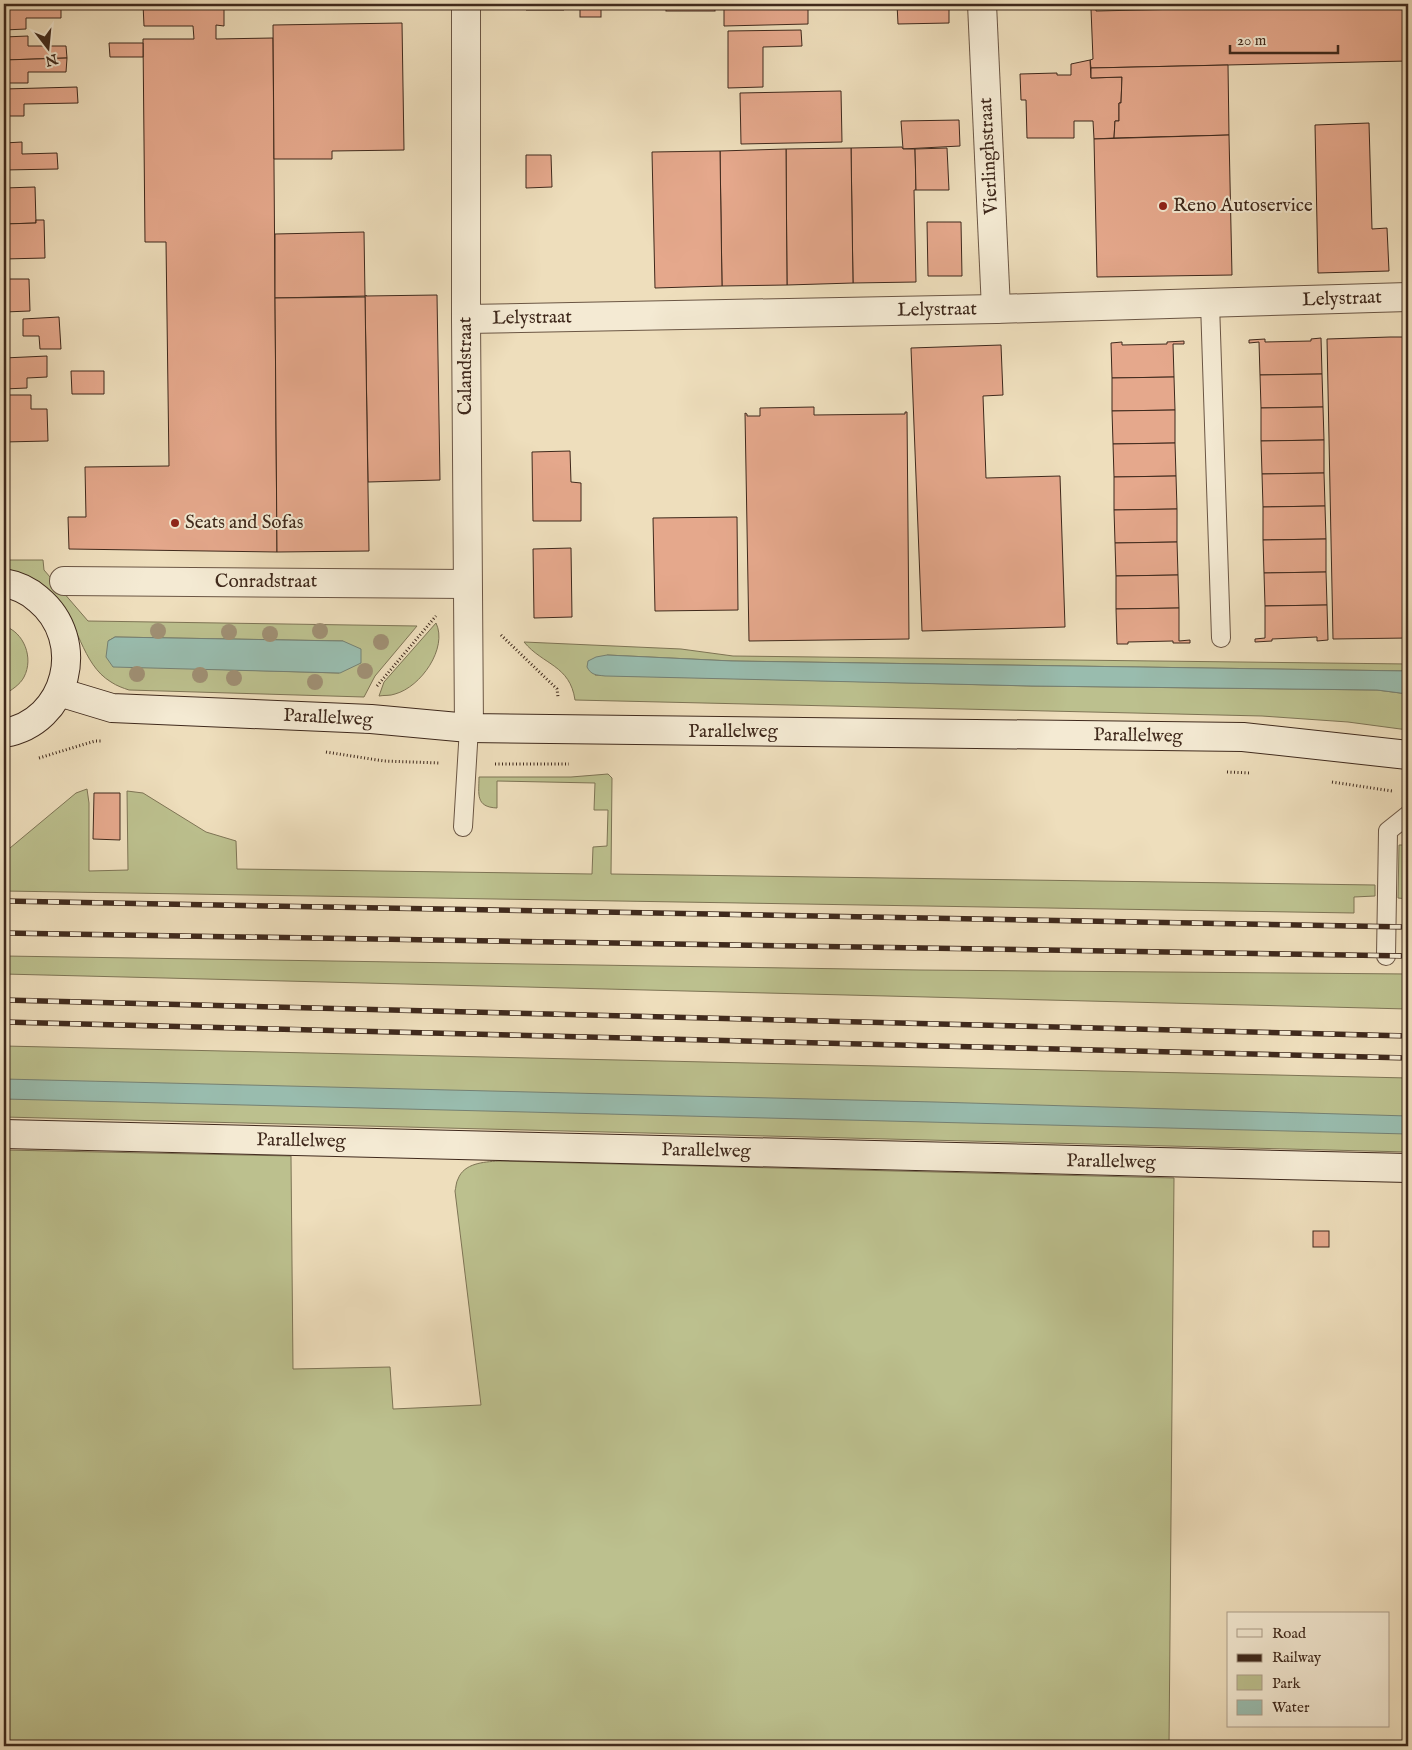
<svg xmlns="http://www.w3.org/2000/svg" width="1412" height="1750" font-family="'IM FELL English',serif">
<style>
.green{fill:#bcc08e;stroke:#7e7455;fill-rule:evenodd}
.water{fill:#99bcae;stroke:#758174}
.building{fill:#e5a88c;stroke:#3f291c}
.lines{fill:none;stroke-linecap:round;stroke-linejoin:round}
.lane-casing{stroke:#6b5644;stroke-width:20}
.street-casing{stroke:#6b5644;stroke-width:30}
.secondary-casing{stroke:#3f291c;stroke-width:30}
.path{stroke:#3f291c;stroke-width:3;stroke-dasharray:1 2.5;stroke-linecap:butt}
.lane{stroke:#f4ead3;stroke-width:18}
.street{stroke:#f4ead3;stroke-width:28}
.secondary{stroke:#f4ead3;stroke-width:28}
.rail-casing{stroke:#3f291c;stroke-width:5.5}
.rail{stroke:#f4ead3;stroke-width:4;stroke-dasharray:11;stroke-linecap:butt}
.tree{fill:#9f8f73}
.poi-dot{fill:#8f2418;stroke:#f4ead3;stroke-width:2}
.labels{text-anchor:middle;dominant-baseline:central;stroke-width:4;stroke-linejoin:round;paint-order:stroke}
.street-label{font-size:19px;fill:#3f291c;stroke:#f4ead3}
.poi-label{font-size:19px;fill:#3f291c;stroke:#f4ead3;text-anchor:start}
</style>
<rect width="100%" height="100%" fill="#eedebc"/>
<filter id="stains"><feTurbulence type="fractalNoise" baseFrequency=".004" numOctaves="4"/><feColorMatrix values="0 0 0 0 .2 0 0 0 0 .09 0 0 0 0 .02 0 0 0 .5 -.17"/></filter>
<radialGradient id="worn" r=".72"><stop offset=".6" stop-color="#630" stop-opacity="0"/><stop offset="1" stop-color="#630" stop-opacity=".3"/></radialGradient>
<g class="green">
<path d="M9,560H43L44,570L88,621L417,626L375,676L364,697L129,690C123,688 117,686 111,682C81,664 79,621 54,596C41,583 25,576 8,569ZM115,637L343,641L339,673L206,669L108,641Z"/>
<path d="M436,623C448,648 421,687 395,694C390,696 384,695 379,696L384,682Z"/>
<path d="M4,626C24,632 34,658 24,677C20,685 11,690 4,695Z"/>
<path d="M524,642L681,649L733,656L1408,664V671L732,661L607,655L595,675L1032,686L1377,690L1408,694V730L1348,722L1262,716L575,700C570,665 543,665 524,642Z"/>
<path d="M608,774L612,778L611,874L1375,885V896L1354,897V913L4,891V853L76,793L87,789L89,803V871L128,870L127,791L143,793L206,832L236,841L237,869L592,874L593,847L607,846L608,810H594L595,783L497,781V808C475,807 479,794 479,777H571Z"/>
<polygon points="1399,845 1408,845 1408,899 1398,898"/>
<polygon points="4,956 919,970 1408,974 1408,1009 4,974"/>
<polygon points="4,1046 1408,1078 1408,1152 4,1117"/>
<path d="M4,1150L291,1156L293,1369L390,1367L393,1409L481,1405L455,1191C456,1188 456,1182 458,1179C464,1163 484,1162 498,1161L1174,1178L1169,1746H4Z"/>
</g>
<g class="water">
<polygon points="115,637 343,641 361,649 361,663 340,673 113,667 106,657 108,641"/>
<path d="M607,655L732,661L1408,671V694L1377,690L1032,686L605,676C596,675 591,675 587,667L588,661L596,657Z"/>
<polygon points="4,1079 935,1102 1408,1116 1408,1134 4,1099"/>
</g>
<g class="building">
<polygon points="4,4 61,4 61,5 4,6"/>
<polygon points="143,4 224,4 224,26 216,25 216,39 273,38 277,552 69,549 68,517 86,517 85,467 169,466 166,242 145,242 143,39 194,39 193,26 144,26"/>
<polygon points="526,4 563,4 564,10 526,10"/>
<rect x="580" y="4" width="21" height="13"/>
<rect x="666" y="4" width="49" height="7"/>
<polygon points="724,4 808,4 808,24 724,26"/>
<polygon points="897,4 949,4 949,23 898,24"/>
<polygon points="1408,4 1408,61 1091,68 1090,60 1093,59 1091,9 1096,9 1096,11"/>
<polygon points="61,5 61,18 26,18 26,29 4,30 4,6"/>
<polygon points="402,23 404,150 332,151 332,159 274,159 273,25"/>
<polygon points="801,30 802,46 763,47 763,87 728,88 728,31"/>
<polygon points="28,36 28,46 66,46 67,58 4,60 4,37"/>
<polygon points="109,43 143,43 143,57 110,57"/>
<polygon points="67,58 66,72 28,72 28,83 4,83 4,60"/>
<polygon points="1090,60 1091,78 1122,77 1121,103 1119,103 1119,121 1115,121 1114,138 1094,139 1093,121 1074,121 1074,138 1027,138 1026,100 1021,100 1020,74 1057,73 1057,75 1071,75 1071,64"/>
<polygon points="1228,65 1229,135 1114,138 1115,121 1119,121 1119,103 1121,103 1122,77 1091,78 1091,68"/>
<polygon points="77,87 78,103 24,104 24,116 4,116 4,89"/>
<polygon points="841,91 842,142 741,144 740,93"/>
<polygon points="959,120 960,146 903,149 901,121"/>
<polygon points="1369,123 1372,229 1387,228 1389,271 1318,273 1315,125"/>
<polygon points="1229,135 1232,275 1097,277 1094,139"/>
<polygon points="22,142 22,154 57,153 58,169 4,170 4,143"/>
<polygon points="902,147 903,149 915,149 916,190 914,190 916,282 853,283 851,148"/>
<polygon points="851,148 853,283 787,285 786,149"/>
<polygon points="947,148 949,190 916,190 915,149"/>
<polygon points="786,149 787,285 722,286 720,151"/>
<polygon points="720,151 722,286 655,288 652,152"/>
<polygon points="526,155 551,155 552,187 526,188"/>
<polygon points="35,187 36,223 4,224 4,188"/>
<polygon points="36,220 44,220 45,258 4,259 4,224 36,223"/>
<polygon points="927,222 961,222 962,276 928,276"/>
<polygon points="364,232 365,296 367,296 275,298 275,234"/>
<polygon points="4,279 29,279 30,311 4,312"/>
<polygon points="437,295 440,480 368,482 365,296"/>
<polygon points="365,297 369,551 277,552 275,298"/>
<polygon points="59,317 61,349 40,349 39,336 23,336 23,319"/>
<polygon points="1390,337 1408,337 1408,638 1333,639 1327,339"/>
<polygon points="1321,338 1322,374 1260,375 1259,342 1249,343 1249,340 1265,339 1265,342 1311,341 1311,339"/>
<polygon points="1184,341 1184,344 1173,344 1174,377 1112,378 1111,343 1122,342 1122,345 1167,344 1167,342"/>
<polygon points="1001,345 1003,395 983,396 986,478 1060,476 1065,627 922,631 911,348"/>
<polygon points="47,356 47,377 27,378 27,388 4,389 4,358"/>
<polygon points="71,371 104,371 104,394 72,394"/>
<polygon points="1322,374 1323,407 1261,408 1260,375"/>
<polygon points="1174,377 1175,410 1112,411 1112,378"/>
<polygon points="4,395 31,395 31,409 47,409 48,441 4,442"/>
<polygon points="814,407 814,415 905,414 905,412 907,412 909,639 749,641 745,413 747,414 747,416 760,416 760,408"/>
<polygon points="1323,407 1324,440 1261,441 1261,408"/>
<polygon points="1175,410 1175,443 1113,444 1112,411"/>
<polygon points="1324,440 1324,473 1262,474 1261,441"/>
<polygon points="1175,443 1176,476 1114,477 1113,444"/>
<polygon points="570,451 571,482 581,483 581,521 533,521 532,452"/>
<polygon points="1324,473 1325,506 1263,507 1262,474"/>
<polygon points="1176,476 1177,509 1114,510 1114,477"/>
<polygon points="1325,506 1326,539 1263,540 1263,507"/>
<polygon points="1177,509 1177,542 1115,543 1114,510"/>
<polygon points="737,517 738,610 655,611 653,518"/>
<polygon points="1326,539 1326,572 1264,573 1263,540"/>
<polygon points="1177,542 1178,575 1116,576 1115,543"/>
<polygon points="571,548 572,617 534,618 533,549"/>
<polygon points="1326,572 1327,605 1265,606 1264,573"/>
<polygon points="1178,575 1179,608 1116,609 1116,576"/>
<polygon points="1327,605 1328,640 1317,641 1317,637 1272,639 1272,641 1255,642 1255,639 1265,638 1265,606"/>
<polygon points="1179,608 1179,641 1190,640 1190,643 1173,643 1173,641 1128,642 1128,644 1117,644 1116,609"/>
<polygon points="94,793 120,793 120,840 93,839"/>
<rect x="1313" y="1231" width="16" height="16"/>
</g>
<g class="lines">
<g class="lane-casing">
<g id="lane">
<polyline points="1210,303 1221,638"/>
<polyline points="463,827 469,728"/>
<polyline points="1386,956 1388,831 1408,815"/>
</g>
</g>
<g class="street-casing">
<g id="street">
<polyline points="466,4 466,319 469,728"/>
<polyline points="982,4 996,309"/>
<polyline points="466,319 996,309 1408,297"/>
<polyline points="64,581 467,584"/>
</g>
</g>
<g class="secondary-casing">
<g id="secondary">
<path d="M4,583C16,585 29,591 38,599C88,640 68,722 4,733"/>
<polyline points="59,692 112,708 371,719 469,728 1243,737 1408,755"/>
<polyline points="4,1134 1408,1168"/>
</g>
</g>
<g class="path">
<polyline points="501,635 557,689 558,697"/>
<polyline points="377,686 436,616"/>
<polyline points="326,752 384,761 439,763"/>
<polyline points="39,758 95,741 103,741"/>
<polyline points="495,764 569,764"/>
<polyline points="1227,772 1251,773"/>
<polyline points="1332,782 1392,791"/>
</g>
<use href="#lane" class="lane"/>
<use href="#street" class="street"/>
<use href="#secondary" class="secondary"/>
<g class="rail-casing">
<g id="rail">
<polyline points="4,901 1408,927"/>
<polyline points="4,933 1408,956"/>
<polyline points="4,1000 1408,1036"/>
<polyline points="4,1022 1408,1058"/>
</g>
</g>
<use href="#rail" class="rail"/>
</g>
<g class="tree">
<circle cx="158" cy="631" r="8"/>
<circle cx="320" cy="631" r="8"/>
<circle cx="229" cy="632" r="8"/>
<circle cx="270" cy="634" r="8"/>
<circle cx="381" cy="642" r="8"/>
<circle cx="365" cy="671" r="8"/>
<circle cx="137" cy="674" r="8"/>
<circle cx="200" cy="675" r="8"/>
<circle cx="234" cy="678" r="8"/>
<circle cx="315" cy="682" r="8"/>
</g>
<g class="poi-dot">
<circle cx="1163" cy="206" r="5"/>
<circle cx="175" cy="523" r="5"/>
</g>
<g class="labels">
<g class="street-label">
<text transform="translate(989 156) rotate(-93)">Vierlinghstraat</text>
<text transform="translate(1342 299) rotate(-2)">Lelystraat</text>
<text transform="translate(937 310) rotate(-1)">Lelystraat</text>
<text transform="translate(532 318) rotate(-1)">Lelystraat</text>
<text transform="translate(466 366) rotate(-90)">Calandstraat</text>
<text x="266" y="582">Conradstraat</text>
<text transform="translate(328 718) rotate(3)">Parallelweg</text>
<text x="733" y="732">Parallelweg</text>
<text transform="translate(1138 736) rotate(1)">Parallelweg</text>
<text transform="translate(301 1141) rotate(1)">Parallelweg</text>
<text transform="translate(706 1151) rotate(1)">Parallelweg</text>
<text transform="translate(1111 1162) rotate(1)">Parallelweg</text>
</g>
<g class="poi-label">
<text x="1173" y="206">Reno Autoservice</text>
<text x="185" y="523">Seats and Sofas</text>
</g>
</g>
<rect width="1412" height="1750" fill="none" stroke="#eedebc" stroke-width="20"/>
<rect x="5" y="5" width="1402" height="1740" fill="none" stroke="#3f291c" stroke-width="2.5"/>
<rect x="10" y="10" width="1392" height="1730" fill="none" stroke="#3f291c"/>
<rect x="1227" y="1612" width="162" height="115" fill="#f4ead3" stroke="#ac9d8a"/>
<rect x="1237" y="1629" width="25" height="8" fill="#f4ead3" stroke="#ac9d8a"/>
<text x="1272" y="1638" font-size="15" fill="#3f291c">Road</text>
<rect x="1237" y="1654" width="25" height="8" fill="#3f291c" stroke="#ac9d8a"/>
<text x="1272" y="1662" font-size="15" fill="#3f291c">Railway</text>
<rect x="1237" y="1675" width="25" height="15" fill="#bcc08e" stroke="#ac9d8a"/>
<text x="1272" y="1688" font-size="15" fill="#3f291c">Park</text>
<rect x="1237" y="1700" width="25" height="15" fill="#99bcae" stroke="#ac9d8a"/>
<text x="1272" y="1712" font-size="15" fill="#3f291c">Water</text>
<g transform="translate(48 48) rotate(164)" stroke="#f4ead3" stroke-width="4" paint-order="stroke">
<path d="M0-4L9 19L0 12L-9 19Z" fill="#3f291c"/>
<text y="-8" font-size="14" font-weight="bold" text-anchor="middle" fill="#3f291c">N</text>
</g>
<path d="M1230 45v8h108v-8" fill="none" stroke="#3f291c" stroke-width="2.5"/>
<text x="1237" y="45" font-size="15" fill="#3f291c" stroke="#f4ead3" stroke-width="4" paint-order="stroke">20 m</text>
<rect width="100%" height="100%" filter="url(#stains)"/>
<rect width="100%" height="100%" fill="url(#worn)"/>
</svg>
